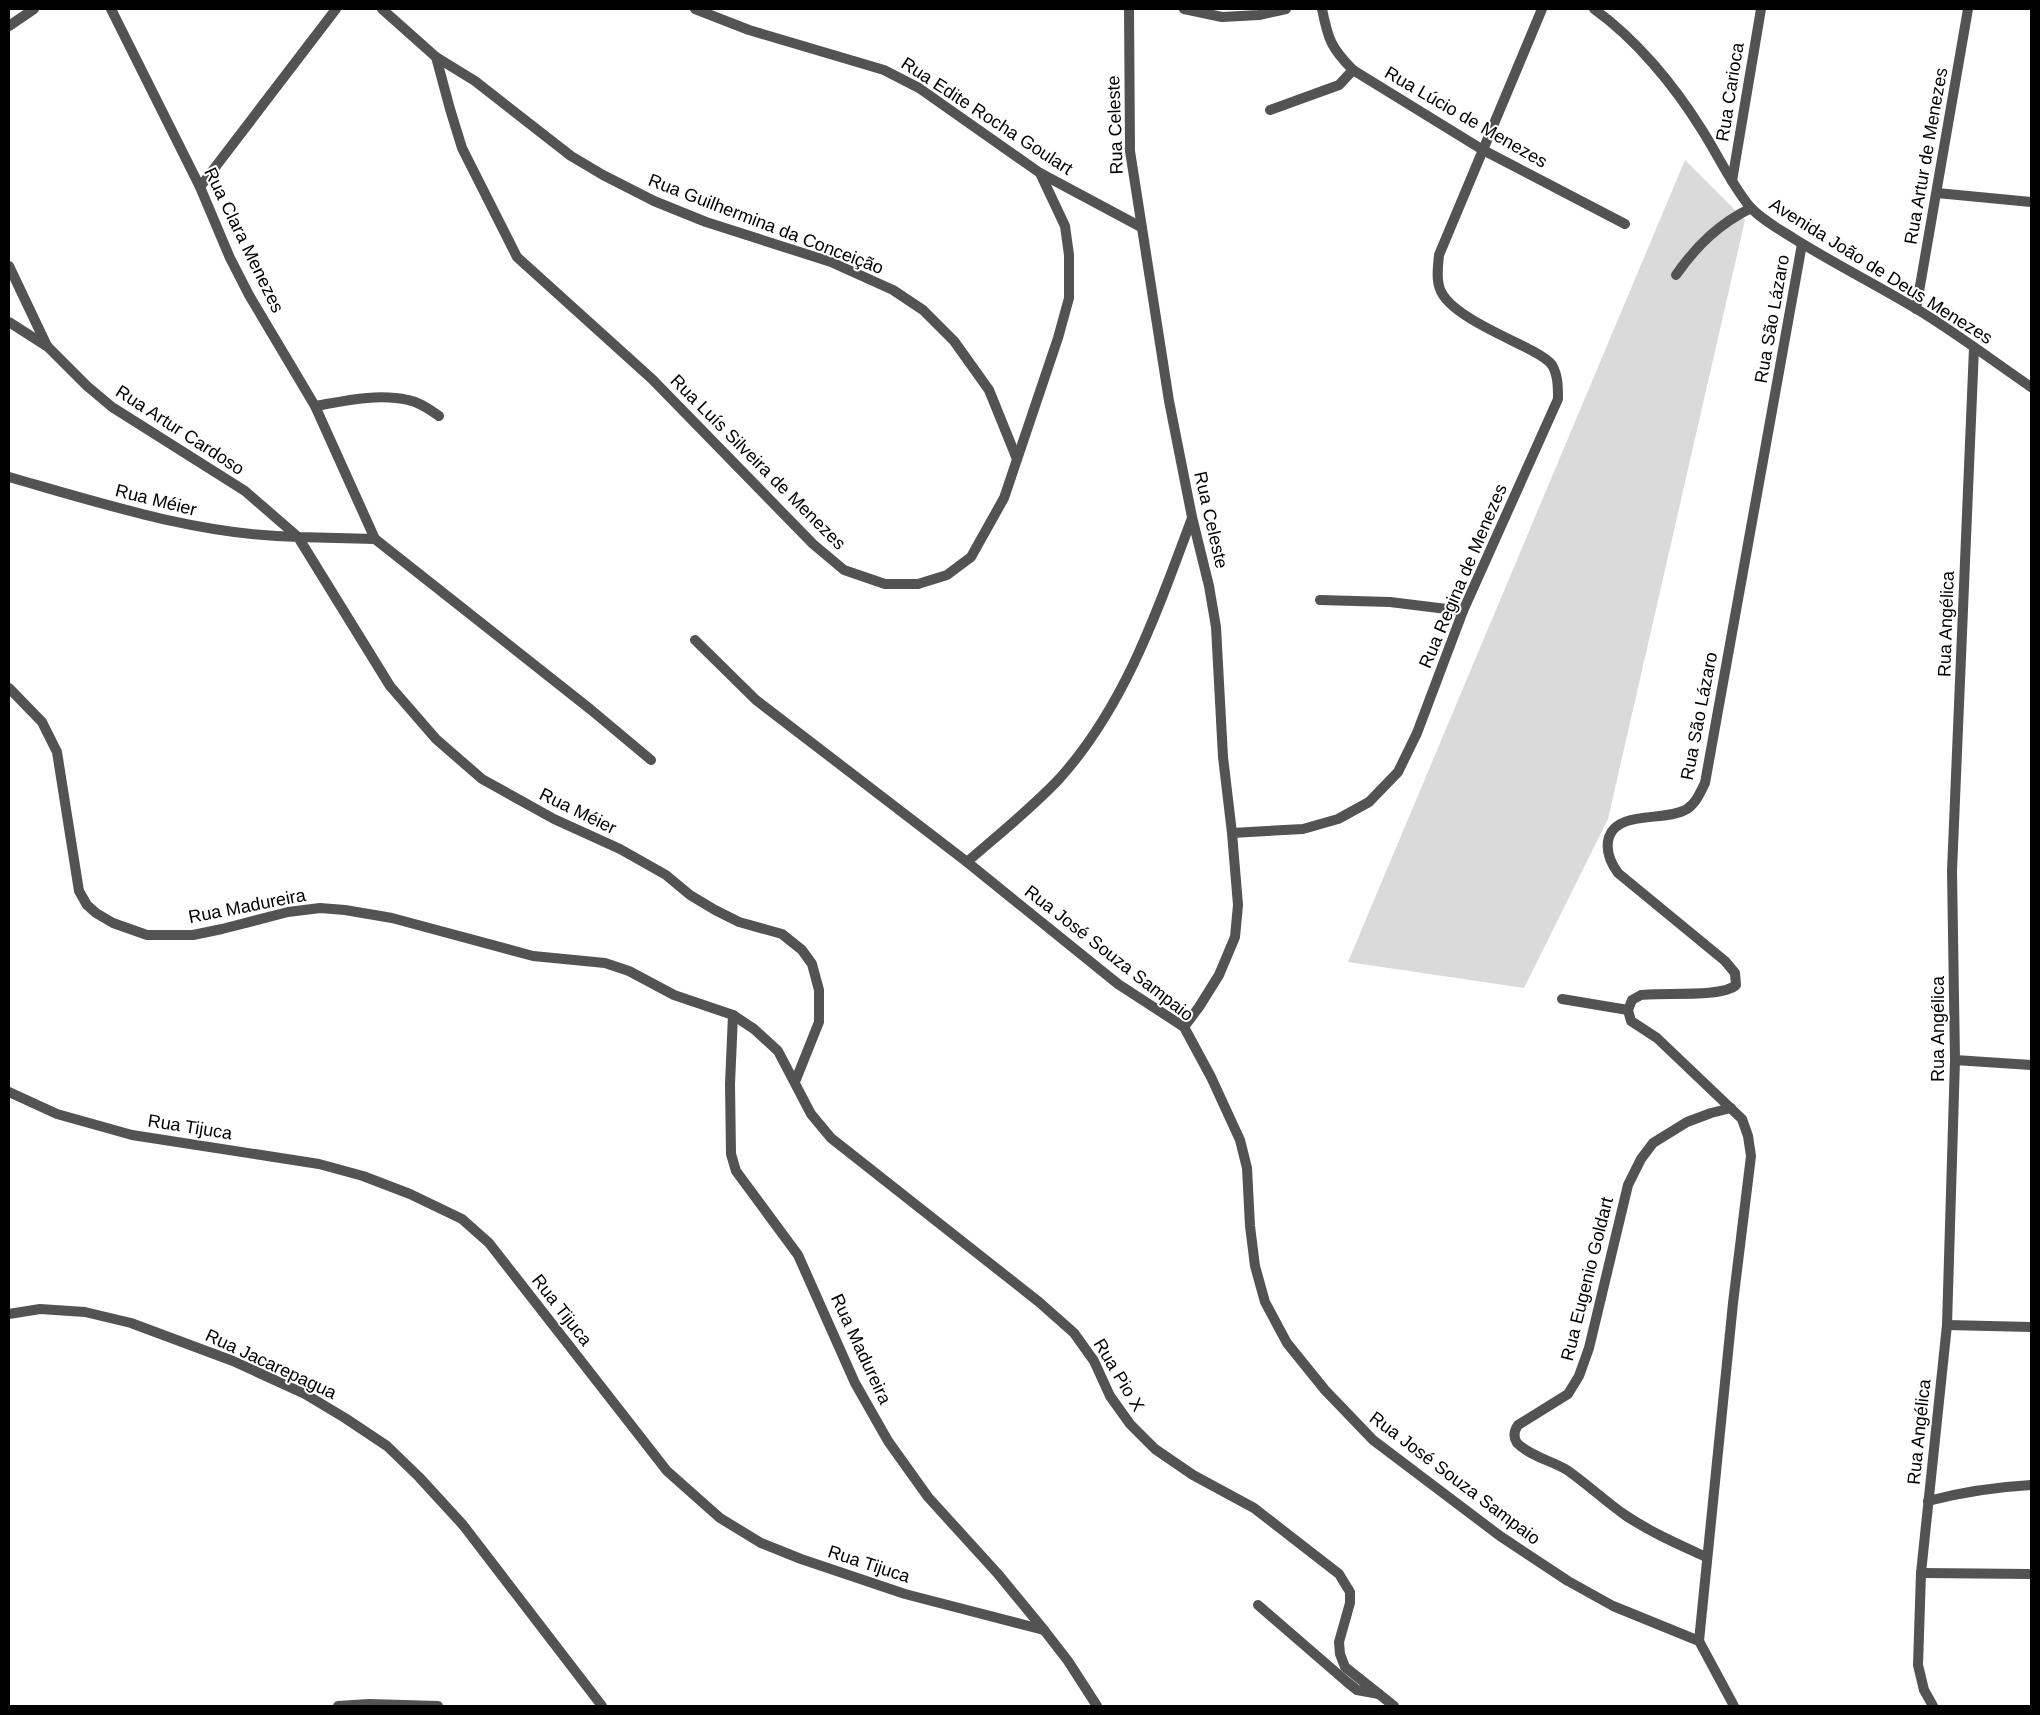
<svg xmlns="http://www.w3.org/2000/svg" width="2040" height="1715" font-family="Arial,sans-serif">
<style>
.green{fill:#dadada}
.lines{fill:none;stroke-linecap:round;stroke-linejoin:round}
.service{stroke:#535353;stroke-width:10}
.minor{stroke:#535353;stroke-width:10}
.tertiary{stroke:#535353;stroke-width:10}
.labels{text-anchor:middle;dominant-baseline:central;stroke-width:4;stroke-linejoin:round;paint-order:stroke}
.street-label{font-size:18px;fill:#000;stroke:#fff}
</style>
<rect width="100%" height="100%" fill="#fff"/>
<polygon class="green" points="1685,160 1745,220 1608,819 1524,988 1348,962"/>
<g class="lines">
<path class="service" d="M1676,275C1697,245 1719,224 1751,208"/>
<g class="minor">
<polyline points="111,9 200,187 230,258 249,295 315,406 375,539 590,709 651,760"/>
<polyline points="382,9 436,57 475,81 571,156 603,175 654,201 706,222 831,262 893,290 923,310 954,341 989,390 1017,459"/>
<polyline points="695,9 749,30 884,70 919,88 1040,173 1141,227"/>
<polyline points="1129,9 1130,151 1169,401 1192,517 1209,586 1216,627 1223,757 1232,833 1238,905 1235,937 1219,975 1199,1007 1184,1027"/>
<polyline points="1184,9 1222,17 1259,15 1286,9"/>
<path d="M1322,9C1328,39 1331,48 1353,70L1483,150L1625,224"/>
<polyline points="436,57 450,109 462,148 517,257 652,379 813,544 844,570 885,584 918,584 947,575 971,557 1004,498 1058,338 1069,298 1069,255 1065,226 1040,173"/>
<polyline points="1270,110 1339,85 1353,70"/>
<polyline points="1732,181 1761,9"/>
<polyline points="200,187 336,9"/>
<polyline points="1937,193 2031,202"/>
<polyline points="9,266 47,346"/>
<polyline points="1916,309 1968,9"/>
<polyline points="9,322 48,347 87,386 112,407 245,491 298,537 375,539"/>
<path d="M315,406C344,401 378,393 408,400C420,402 430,410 439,416"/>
<path d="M9,477C103,504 199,535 298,537L390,686L436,739L482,779L554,819L620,849L666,875L690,895L715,910L739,922L782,934L802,950L812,964L819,990V1022L795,1082"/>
<polyline points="1320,600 1390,602 1463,611"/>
<polyline points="695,640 756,700 967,862 1118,984 1184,1027 1211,1077 1240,1140 1247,1168 1250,1226 1255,1266 1265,1302 1287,1343 1325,1390 1373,1440 1500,1536 1568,1581 1613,1606 1699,1641 1734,1706"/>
<polyline points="9,688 42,722 57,752 79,891 87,905 96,913 113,923 147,935 193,935 222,929 288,912 320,908 345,910 392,918 533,956 605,963 629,971 674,995 733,1015 754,1029 778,1051 811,1114 831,1138 1039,1302 1074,1333 1094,1361 1110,1396 1130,1424 1155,1449 1193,1475 1254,1508 1339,1574 1350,1592 1350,1603 1339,1642 1340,1654 1345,1667 1394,1706"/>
<path d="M1232,833L1303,829L1338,819L1369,802L1398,772L1417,733L1463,611L1558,399C1558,387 1558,375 1552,365C1547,358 1534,352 1527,348C1504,336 1448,313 1440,289C1436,279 1438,266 1439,255L1542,9"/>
<path d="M967,862C998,835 1032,808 1060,778C1126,704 1158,609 1192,518"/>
<path d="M1562,999L1628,1010L1632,1000L1641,995C1662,992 1722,998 1736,985L1735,973L1725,961L1618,873C1610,862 1605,850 1609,837C1618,810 1666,822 1687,809C1696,803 1700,793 1705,783L1802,244"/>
<polyline points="1628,1010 1631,1021 1657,1038 1742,1119 1748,1136 1751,1156 1733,1303 1699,1641"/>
<polyline points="733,1015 730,1084 731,1154 736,1171 798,1255 855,1383 888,1441 928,1497 998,1574 1044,1630 1068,1661 1097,1706"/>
<polyline points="1955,1060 2031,1065"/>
<polyline points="9,1092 57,1114 132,1135 319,1164 363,1176 410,1194 462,1219 489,1243 667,1471 720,1518 761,1543 801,1559 905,1594 1044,1630"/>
<polyline points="9,1314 40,1309 85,1312 131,1323 233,1361 305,1394 345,1418 387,1446 419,1477 463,1525 602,1706"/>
<polyline points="1947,1325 2031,1327"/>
<path d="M1928,1501C1962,1492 1996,1487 2031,1485"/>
<path d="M1706,1557C1678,1544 1650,1532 1625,1515C1605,1501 1587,1484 1567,1470C1552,1461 1530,1456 1517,1443C1513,1437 1514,1431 1518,1425L1568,1394L1579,1376L1589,1348L1628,1185L1641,1159L1653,1143L1687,1122L1711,1113L1731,1108"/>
<polyline points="1921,1573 2031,1574"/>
<polyline points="1258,1605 1347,1682 1357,1690 1379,1694"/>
<polyline points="338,1706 369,1704 438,1706"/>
<polyline points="1933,1706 1924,1690 1918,1665 1921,1573 1947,1325 1955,1060 1952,871 1974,348"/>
</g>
<g class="tertiary">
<path d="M1594,9C1636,39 1674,85 1702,130C1718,155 1731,184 1750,207C1762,220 1779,229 1793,238C1833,263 1875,284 1915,308C1955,332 1993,361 2031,387"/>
<polyline points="9,26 34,9"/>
</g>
</g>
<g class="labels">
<g class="street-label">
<text transform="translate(1730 92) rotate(-81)">Rua Carioca</text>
<text transform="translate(987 116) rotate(33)">Rua Edite Rocha Goulart</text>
<text transform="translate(1466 117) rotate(30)">Rua Lúcio de Menezes</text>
<text transform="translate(1115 125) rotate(-92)">Rua Celeste</text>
<text transform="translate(1926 156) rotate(-80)">Rua Artur de Menezes</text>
<text transform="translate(766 224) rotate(21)">Rua Guilhermina da Conceição</text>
<text transform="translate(244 240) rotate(64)">Rua Clara Menezes</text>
<text transform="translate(1881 271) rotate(32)">Avenida João de Deus Menezes</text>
<text transform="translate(1772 319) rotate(-80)">Rua São Lázaro</text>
<text transform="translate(180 430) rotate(33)">Rua Artur Cardoso</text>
<text transform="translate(758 462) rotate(45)">Rua Luís Silveira de Menezes</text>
<text transform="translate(156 500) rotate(14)">Rua Méier</text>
<text transform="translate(1211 520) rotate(77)">Rua Celeste</text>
<text transform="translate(1463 576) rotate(-67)">Rua Regina de Menezes</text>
<text transform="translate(1946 624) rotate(-88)">Rua Angélica</text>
<text transform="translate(1699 716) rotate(-79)">Rua São Lázaro</text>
<text transform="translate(578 811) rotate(26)">Rua Méier</text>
<text transform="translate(247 906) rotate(-11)">Rua Madureira</text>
<text transform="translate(1109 953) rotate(38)">Rua José Souza Sampaio</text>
<text transform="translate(1938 1029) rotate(-90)">Rua Angélica</text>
<text transform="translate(190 1127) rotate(9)">Rua Tijuca</text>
<text transform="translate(1587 1279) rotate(-76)">Rua Eugenio Goldart</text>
<text transform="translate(562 1310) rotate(52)">Rua Tijuca</text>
<text transform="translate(861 1349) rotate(65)">Rua Madureira</text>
<text transform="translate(271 1364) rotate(25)">Rua Jacarepagua</text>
<text transform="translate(1119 1375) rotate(59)">Rua Pio X</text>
<text transform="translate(1919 1432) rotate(-84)">Rua Angélica</text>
<text transform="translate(1455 1478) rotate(37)">Rua José Souza Sampaio</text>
<text transform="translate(869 1564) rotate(18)">Rua Tijuca</text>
</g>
</g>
<rect width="2040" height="1715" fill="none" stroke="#000000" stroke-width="20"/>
</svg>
